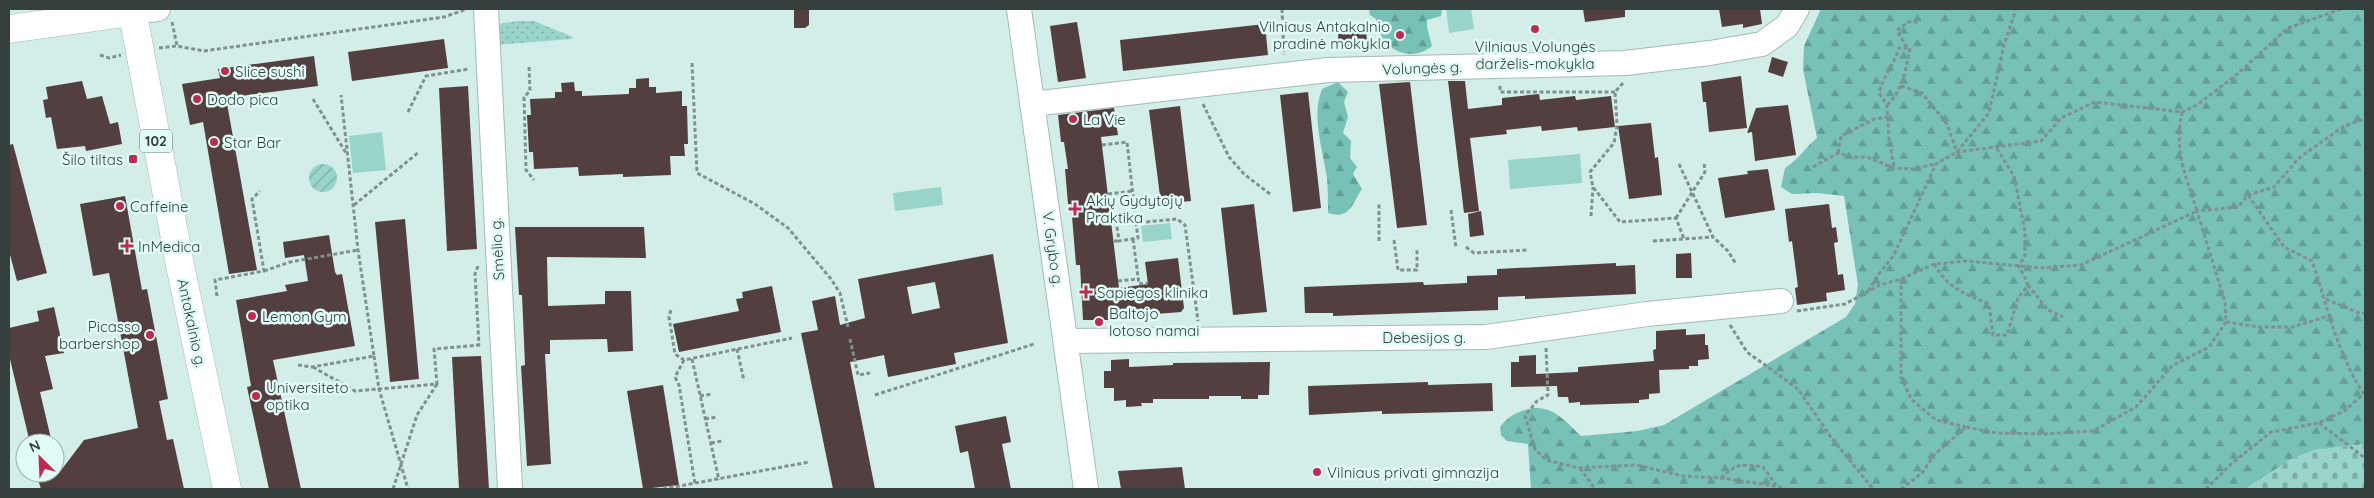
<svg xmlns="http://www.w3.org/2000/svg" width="2374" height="498" font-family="Quicksand,sans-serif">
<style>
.grass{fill:url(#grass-dots)}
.forest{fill:url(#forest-firs)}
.cemetery{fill:url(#cemetery-stones)}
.park{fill:#98d4ca}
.garden{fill:url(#garden-furrows)}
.building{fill:#533e40;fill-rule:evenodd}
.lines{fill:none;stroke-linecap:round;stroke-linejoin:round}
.minor-casing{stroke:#a1bbb7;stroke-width:26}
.major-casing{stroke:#a1bbb7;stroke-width:29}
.path{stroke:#7f918e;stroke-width:3;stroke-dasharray:4 2.5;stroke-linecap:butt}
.minor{stroke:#fff;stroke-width:24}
.major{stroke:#fff;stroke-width:28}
.poi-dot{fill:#bc2c50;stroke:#e0fbf6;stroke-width:2}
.labels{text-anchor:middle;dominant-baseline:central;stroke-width:5;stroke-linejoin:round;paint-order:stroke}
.shield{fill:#e0fbf6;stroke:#687875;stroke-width:1}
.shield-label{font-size:14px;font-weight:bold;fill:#35403e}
.poi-label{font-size:15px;fill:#35403e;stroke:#e0fbf6;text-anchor:start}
.street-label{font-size:15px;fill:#35403e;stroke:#e0fbf6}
</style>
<defs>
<pattern id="grass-dots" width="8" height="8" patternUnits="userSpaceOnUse" patternTransform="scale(1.25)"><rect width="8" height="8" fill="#98d4ca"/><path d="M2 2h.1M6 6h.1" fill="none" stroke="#7dada5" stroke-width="1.8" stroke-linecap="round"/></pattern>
<pattern id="forest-firs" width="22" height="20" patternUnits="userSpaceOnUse" patternTransform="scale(1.25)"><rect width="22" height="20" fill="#77c1b6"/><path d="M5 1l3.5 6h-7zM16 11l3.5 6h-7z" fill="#629e95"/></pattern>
<pattern id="cemetery-stones" width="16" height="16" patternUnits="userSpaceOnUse" patternTransform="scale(1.25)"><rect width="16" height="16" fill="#98d4ca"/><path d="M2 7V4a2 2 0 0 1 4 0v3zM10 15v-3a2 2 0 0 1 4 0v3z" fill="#7dada5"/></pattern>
<pattern id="garden-furrows" width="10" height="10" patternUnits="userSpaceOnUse" patternTransform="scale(1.25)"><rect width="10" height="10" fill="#98d4ca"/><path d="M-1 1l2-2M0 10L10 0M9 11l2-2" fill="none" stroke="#7dada5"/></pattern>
</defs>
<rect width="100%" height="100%" fill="#d3eee9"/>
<polygon class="grass" points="519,21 534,21 573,37 572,39 494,45 495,28 503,23"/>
<g class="forest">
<path d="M1369,9H1442L1441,16L1427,20V27L1432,46C1409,65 1379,48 1376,19L1370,15Z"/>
<path d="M1821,9H2365V444L2315,450L2292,459L2245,489H1531L1528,444L1507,441L1501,435L1500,427C1508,417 1513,414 1525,410C1550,402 1564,420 1581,436L1638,431L1664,425L1846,317L1855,304L1858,285L1844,196L1817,193L1792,194L1781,187L1785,168C1798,160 1805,148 1817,138L1803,69L1804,46Z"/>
<path d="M1338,82L1348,92L1344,102L1348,117L1343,133L1351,141L1350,158L1357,167L1353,174L1362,189C1352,204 1350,220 1328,213C1328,202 1328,190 1327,178C1323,150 1311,116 1322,89Z"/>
</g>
<polygon class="cemetery" points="2365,444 2365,489 2245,489 2292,459 2315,450"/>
<g class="park">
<polygon points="1446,9 1471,9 1474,29 1449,33"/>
<polygon points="382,132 386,170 353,173 349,136"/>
<polygon points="1580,154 1582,183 1510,189 1508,160"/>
<polygon points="941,187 943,205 895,211 893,193"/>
<polygon points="1170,223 1172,239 1143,242 1141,226"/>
</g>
<circle class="garden" cx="323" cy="178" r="14"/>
<g class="building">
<polygon points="794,9 809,9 809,25 805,28 794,28"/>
<polygon points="1583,9 1625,9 1625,17 1585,22"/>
<polygon points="1719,9 1760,9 1762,24 1743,28 1743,24 1722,27"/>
<polygon points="1077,22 1086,78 1058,82 1050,26"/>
<polygon points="1265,24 1268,55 1123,71 1120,40"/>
<polygon points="1366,32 1368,48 1339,50 1338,34"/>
<polygon points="444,39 448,68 352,81 348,52"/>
<polygon points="314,56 318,86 226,98 257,270 229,274 203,122 190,125 182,84 220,78 218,69"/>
<polygon points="1772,57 1788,62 1783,77 1768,72"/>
<polygon points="1741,76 1747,128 1709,132 1706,102 1703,102 1701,82"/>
<polygon points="649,78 649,87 656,87 656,93 682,91 682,106 687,106 688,144 684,144 685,156 670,156 671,175 623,177 623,174 579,176 578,167 534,169 533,152 529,152 527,115 531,115 530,99 555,98 555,92 562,92 561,83 574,82 575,91 582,91 582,96 629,94 629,88 636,88 636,79"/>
<polygon points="82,81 87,99 102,96 110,124 118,122 122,144 86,151 85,146 57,149 51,117 46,118 43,100 48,99 46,87"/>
<polygon points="1448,81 1465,81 1468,109 1502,105 1502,98 1539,94 1540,100 1575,96 1576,100 1611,96 1615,127 1578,131 1577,127 1542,131 1541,126 1506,130 1507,134 1470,138 1479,211 1464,213"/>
<polygon points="1410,82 1427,225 1397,228 1379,84"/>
<polygon points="468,86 477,249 447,251 439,88"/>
<polygon points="1308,92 1321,208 1293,212 1280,95"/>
<polygon points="1788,105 1796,155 1755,161 1752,132 1747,133 1756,108"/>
<polygon points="1180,106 1191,201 1161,204 1149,110"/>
<polygon points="1114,108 1118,135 1101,137 1119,288 1148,284 1145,262 1178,258 1184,308 1181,312 1144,315 1121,320 1083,320 1080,265 1076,265 1071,204 1068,204 1065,169 1068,169 1064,142 1061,142 1058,115"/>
<polygon points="1651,123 1655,158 1658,157 1662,195 1629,199 1618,126"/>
<polygon points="13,144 47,273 17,281 9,251 9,145"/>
<polygon points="1768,169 1775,210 1725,218 1718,178 1748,174 1747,171"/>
<polygon points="125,196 142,290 147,289 168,399 159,401 167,440 173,439 184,489 41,489 36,473 59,473 84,440 138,428 109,273 93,276 80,204"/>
<polygon points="1254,204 1267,312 1233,315 1221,208"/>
<polygon points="1829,204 1832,228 1836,227 1838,242 1834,243 1838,275 1843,274 1845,290 1826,293 1827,301 1797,305 1795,288 1798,287 1792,241 1789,242 1785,209"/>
<polygon points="1481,211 1484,235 1470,237 1468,214"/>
<polygon points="405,219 419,379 390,382 375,222"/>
<polygon points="515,227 644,227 646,258 547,257 548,306 605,304 605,291 631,291 633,351 608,352 607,339 550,340 550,354 545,354 551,464 527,466 521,366 525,365 522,295 519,295"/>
<polygon points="329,235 335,272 337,275 342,274 355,346 273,360 301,489 269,489 247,387 251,386 236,300 287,291 285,285 308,281 304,255 285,258 283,242"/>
<polygon points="1691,253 1692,278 1676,278 1676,254"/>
<path d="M993,254L1008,343L954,353L956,364L888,377L884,355L850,362L875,489H833L801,333L818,330L812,301L835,296L840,325L865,318L858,279ZM935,282L940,308L912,314L907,287Z"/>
<polygon points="1616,263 1616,266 1635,265 1636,294 1525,299 1525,296 1498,297 1498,310 1333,316 1333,313 1305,313 1304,287 1423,282 1424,285 1467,283 1467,276 1497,275 1497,269"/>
<polygon points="772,286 781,332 679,352 673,324 739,311 736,299 743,298 742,292"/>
<polygon points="54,307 64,353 45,356 53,389 40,392 52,443 30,443 9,355 9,328 39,321 37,311"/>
<polygon points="1686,329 1686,335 1705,334 1705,345 1708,345 1709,359 1698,360 1698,366 1689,366 1689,369 1659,370 1660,393 1649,394 1649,399 1639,400 1639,403 1580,405 1580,402 1569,403 1568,397 1558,397 1557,386 1511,387 1511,362 1519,362 1519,356 1536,355 1536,374 1578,372 1578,367 1654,361 1653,350 1656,349 1656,331"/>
<polygon points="481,356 489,489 459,489 452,357"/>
<polygon points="1129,359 1129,367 1173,365 1173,363 1270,362 1269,395 1258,395 1258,399 1241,399 1241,396 1209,396 1209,399 1153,399 1153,403 1141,403 1142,406 1126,407 1126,400 1114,401 1114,388 1104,388 1104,371 1111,371 1111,360"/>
<polygon points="1428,382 1428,385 1492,383 1493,411 1382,414 1382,411 1309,415 1308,386"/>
<polygon points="663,385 679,485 643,489 627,391"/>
<polygon points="1006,416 1011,442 1002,444 1011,489 975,489 968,451 960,453 955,426"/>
<polygon points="1182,467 1185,489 1121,489 1118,471"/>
</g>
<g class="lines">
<g class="minor-casing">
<g id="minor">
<polyline points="486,9 510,489"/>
<polyline points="1019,9 1086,489"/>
<polyline points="132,12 158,9"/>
<polyline points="1032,104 1328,70 1625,63 1710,53 1762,44 1787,26 1797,9"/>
<polyline points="1066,341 1486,337 1647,314 1781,301"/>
</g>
</g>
<g class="major-casing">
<g id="major">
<polyline points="132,9 181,270 227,489"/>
<polyline points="9,29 132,12"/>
</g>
</g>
<g class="path">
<polyline points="1282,9 1284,55"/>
<polyline points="172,22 177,46"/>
<polyline points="1907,47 1897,31 1907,22 1917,22"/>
<polyline points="159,48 177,46 204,51 444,17 467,9"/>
<polyline points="100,55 109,58 121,55"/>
<polyline points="692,63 697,173 755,204 788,228 831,279 840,293 848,327"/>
<polyline points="529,67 530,91 524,97 526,170 534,180"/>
<polyline points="1623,83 1615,92 1617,125 1614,143 1590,172 1593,187 1620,222 1676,218 1684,239"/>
<polyline points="1500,86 1500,92 1615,92"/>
<polyline points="1901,86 1922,93 1947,124 1957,152 2041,141 2061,118 2095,102 2182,112 2197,105 2235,76 2288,28 2341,9"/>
<polyline points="313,99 346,153"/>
<polyline points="1203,104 1229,157 1244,174 1270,194"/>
<path d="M1887,105C1903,91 1906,68 1910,48H1899C1894,65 1883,76 1879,93L1887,105L1889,139L1894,168"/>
<polyline points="408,112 426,76 469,69"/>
<polyline points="1102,145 1127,142 1136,223 1177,219 1185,225 1198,321"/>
<polyline points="1838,153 1841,136 1874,119 1888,117"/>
<polyline points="1679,164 1713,237 1728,251 1736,264"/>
<polyline points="1813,167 1838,153 1851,157 1867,157 1894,168 1914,169 1935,164"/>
<polyline points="1108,194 1132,191"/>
<path d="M2248,195L2284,247L2312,261C2328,307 2337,354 2364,394"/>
<polyline points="354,205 419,152"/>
<polyline points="1451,210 1456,248"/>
<polyline points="1591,216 1593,187"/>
<polyline points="1135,218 1116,220 1119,241 1138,238 1136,223"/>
<polyline points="1676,218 1705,172 1704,162"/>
<polyline points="1133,239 1139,284 1148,283"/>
<polyline points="1394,240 1398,270 1417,270 1417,250"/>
<polyline points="1114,241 1119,241"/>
<polyline points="1379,241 1379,204"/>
<polyline points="1653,241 1713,237"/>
<polyline points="1466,247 1474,253 1527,250"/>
<path d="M1934,264C1949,289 1963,293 1989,304L1993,335H2007L2018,298L2028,285L2019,266L2025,255V231L2014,176L1996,147"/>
<polyline points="478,266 475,274 479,345"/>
<polyline points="264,271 290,262 358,250"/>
<polyline points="1901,279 1901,377 1911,399 1936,420 1966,427"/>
<polyline points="1118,281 1138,279"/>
<polyline points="2028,285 2048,310 2063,317"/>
<polyline points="1868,291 1878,275 1894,255 1936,164 1957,152 1989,113 2004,45 2016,9"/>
<polyline points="217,296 215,280 264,271 252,199 260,191"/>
<polyline points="2326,299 2359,313 2365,313"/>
<polyline points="671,310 669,317 675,354 684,360 792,338"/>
<path d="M1797,311L1845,304L1880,285L1901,279L1934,264L1967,261L2042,268L2081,265L2197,211C2185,173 2174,152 2182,112"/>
<polyline points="2226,322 2260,327 2293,327 2328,316"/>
<polyline points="1730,325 1747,352 1798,389 1830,436 1873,489"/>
<polyline points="850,339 858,375 870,373"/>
<polyline points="1546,348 1548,395 1537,401 1525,416 1535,449 1546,460 1579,468 1636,465 1683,476 1721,478 1776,486 1785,489"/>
<polyline points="737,349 744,381"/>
<polyline points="374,356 379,389 437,384 434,349 480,345"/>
<polyline points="692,359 719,480"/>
<polyline points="684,360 675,377 679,385 695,484"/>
<polyline points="298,365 312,367 374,356 358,250 341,95"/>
<polyline points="313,367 355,391 379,389 408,489"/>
<polyline points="875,395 1034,344"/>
<polyline points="700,396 712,394"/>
<polyline points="705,419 717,417"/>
<polyline points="2319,423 2365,458"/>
<polyline points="711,443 722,441"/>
<polyline points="1580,468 1595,489"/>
<path d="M1721,478C1737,463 1741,464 1763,467L1776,485"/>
<polyline points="393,489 417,415 437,384"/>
<polyline points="663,489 809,462"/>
<polyline points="1901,489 1922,473 1935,454 1966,427 1996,433 2042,434 2093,431 2136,407 2172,366 2209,347 2226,322 2225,302 2197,211 2238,207 2248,195 2274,187 2299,158 2344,126 2365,119"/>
<polyline points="2206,489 2231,464 2271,432 2318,423 2344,411 2365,393"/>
</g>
<use href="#minor" class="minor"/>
<use href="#major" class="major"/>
</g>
<g class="poi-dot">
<circle cx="1535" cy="29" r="5"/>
<circle cx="1400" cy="35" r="5"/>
<circle cx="225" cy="71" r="5"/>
<circle cx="197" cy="99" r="5"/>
<circle cx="1073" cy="119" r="5"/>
<circle cx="214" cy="142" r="5"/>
<rect x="128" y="154" width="10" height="10" rx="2.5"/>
<circle cx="120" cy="206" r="5"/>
<path d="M1072.5 201.5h5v5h5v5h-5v5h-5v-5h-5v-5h5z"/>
<path d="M124.5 238.5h5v5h5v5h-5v5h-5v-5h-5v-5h5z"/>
<path d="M1083.5 284.5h5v5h5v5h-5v5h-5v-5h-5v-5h5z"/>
<circle cx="252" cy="316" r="5"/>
<circle cx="1099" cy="322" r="5"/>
<circle cx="150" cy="335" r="5"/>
<circle cx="256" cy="396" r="5"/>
<circle cx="1317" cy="472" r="5"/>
</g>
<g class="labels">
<rect class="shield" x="140" y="129.5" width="32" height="23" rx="4"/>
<g class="shield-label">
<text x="156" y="141">102</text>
</g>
<g class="poi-label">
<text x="1390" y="26" text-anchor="end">Vilniaus Antakalnio<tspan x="1390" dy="17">pradinė mokykla</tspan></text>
<text x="1535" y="46" text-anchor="middle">Vilniaus Volungės<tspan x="1535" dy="17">darželis-mokykla</tspan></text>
<text x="235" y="71">Slice sushi</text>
<text x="207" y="99">Dodo pica</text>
<text x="1083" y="119">La Vie</text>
<text x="224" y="142">Star Bar</text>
<text x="123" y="159" text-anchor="end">Šilo tiltas</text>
<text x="1086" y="200">Akių Gydytojų<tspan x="1086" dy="17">Praktika</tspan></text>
<text x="130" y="206">Caffeine</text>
<text x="138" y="246">InMedica</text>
<text x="1097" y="292">Sapiegos klinika</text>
<text x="1109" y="313">Baltojo<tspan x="1109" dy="17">lotoso namai</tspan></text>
<text x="262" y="316">Lemon Gym</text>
<text x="140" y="326" text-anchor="end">Picasso<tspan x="140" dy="17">barbershop</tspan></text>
<text x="266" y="387">Universiteto<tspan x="266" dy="17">optika</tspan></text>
<text x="1327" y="472">Vilniaus privati gimnazija</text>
</g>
<g class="street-label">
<text transform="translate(1422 68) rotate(-2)">Volungės g.</text>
<text transform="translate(497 249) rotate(-93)">Smėlio g.</text>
<text transform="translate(1053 249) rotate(82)">V. Grybo g.</text>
<text transform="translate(192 323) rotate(78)">Antakalnio g.</text>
<text x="1424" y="337">Debesijos g.</text>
</g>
</g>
<rect width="2374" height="498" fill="none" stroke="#35403e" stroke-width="20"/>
<g transform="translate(40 458) rotate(336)"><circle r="24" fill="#e0fbf6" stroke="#9cb0ac"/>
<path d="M0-4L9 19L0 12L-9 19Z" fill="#bc2c50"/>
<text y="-8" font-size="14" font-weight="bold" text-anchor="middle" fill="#35403e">N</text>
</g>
</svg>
